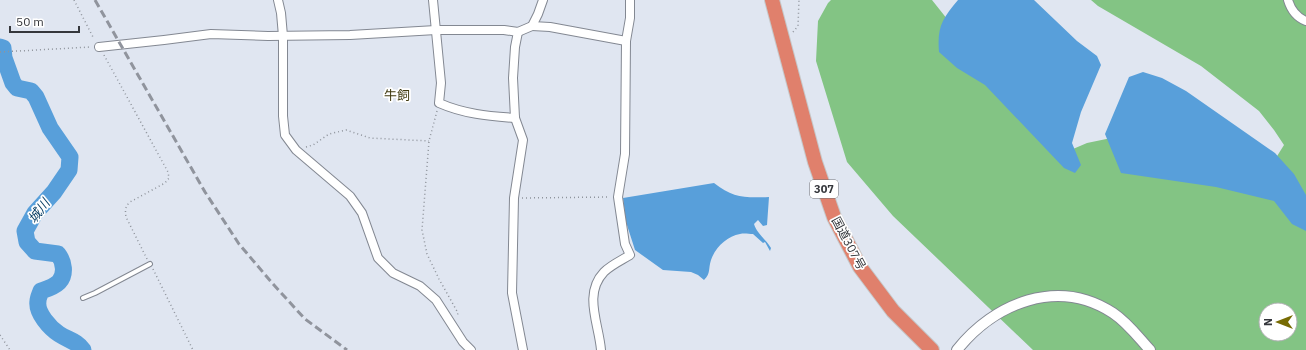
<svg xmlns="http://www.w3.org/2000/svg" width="1306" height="350" font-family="'IBM Plex Sans','Noto Sans JP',sans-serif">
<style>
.forest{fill:#83c484;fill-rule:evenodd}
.water{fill:#589fda}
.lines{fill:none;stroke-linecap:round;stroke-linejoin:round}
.river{stroke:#589fda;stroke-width:17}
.service-casing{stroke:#838892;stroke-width:6}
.minor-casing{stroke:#838892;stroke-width:10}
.tertiary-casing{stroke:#838892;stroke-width:12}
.trunk-casing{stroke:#c6c7c8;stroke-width:16}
.path{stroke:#8f949c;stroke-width:1.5;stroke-dasharray:1 3;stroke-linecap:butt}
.service{stroke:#fff;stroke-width:4}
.minor{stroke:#fff;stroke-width:8}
.tertiary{stroke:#fff;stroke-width:10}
.trunk{stroke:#e0806c;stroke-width:14}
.rail{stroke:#90949d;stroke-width:3;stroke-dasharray:8 4;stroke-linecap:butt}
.labels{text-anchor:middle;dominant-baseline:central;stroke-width:3.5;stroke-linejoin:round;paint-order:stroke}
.shield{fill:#fff;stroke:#727376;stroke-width:1}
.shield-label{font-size:11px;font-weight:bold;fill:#35373c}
.street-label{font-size:12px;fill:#35373c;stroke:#fff}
.neighbourhood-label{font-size:13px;fill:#403a10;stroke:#fff}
.water-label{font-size:13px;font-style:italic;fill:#00395f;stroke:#fff}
</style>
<rect width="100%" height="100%" fill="#e0e6f1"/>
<path class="forest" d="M831,0H932L1053,152H1066L1087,143L1116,137L1274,161L1284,145L1274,130L1259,111L1201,66L1098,6L1091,0H1306V350H1033L893,216L847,162L816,61L818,21L828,3ZM1266,310H1290V334H1266Z"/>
<g class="water">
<path d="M958,0H1034L1077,41L1097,56L1101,65L1081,112L1072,143L1081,165L1075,173L1064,168L985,85L957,68L939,52C937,27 942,19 958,0Z"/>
<polygon points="1143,72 1162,78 1186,91 1275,153 1294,174 1306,195 1306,231 1292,224 1274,201 1216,187 1121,173 1105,134 1129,77"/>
<path d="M714,183C733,198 745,198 769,197L767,225L763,226L758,220L754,224C757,234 766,239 771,248L770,251L765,242L763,243L753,234C749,234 744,233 740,234C727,236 715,248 711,260C708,269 711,273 704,280L698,275L691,272L663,270L635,250L626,222L623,198Z"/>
</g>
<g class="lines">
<path class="river" d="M0,47L3,48L4,58L13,83L17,88L31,91L36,97L50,128L70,157L69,170L54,192L35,213L25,231L27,242L35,251L58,254C64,262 66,274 59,282C54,287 47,289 41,291C40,294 38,298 38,301C36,313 50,328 59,334C68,340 77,341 83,350"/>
<g class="service-casing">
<polyline id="service" points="83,298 95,293 150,264"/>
</g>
<g class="minor-casing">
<g id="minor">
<polyline points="278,0 281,13 283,36 283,116 285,135 296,150 350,196 362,213 378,258 393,273 420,286 436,300 463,342 471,350"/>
<path d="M433,0L441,83L439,103C464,114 488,116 515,118"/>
<path d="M1288,0C1291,10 1296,17 1306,21"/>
<polyline points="532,26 550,27 626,41"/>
<polyline points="518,32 515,47 513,78 515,118 523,140 514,198 512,293 523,350"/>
<polyline points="99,47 164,40 211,34 268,36 350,35 436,30 504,30 518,32 532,26 538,14 543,0"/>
<path d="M601,350C599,324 583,294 604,272C611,265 622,260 630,255L625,244L618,197L625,154L626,41L630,18V0"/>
</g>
</g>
<g class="tertiary-casing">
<path id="tertiary" d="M957,350C994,303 1058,277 1113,313C1128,323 1138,337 1150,350"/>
</g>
<g class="trunk-casing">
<polyline id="trunk" points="772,0 815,162 834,217 860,267 893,311 932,350"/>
</g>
<g class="path">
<polyline points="74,0 94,39"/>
<polyline points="793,32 798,26 799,0"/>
<polyline points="0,52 91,47"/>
<path d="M104,55L168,172L169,178L165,183L130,202C125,207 125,210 126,217L147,259"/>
<polyline points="437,111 429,141 422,230 427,254 439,279 458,313 457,317"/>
<polyline points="306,147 313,145 329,134 346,130 370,138 429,141"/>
<polyline points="522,198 610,197"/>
<polyline points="153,269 193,350"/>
<polyline points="0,335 10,350"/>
</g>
<use href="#service" class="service"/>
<use href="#minor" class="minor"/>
<use href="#tertiary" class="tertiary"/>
<use href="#trunk" class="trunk"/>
<polyline class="rail" points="95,0 205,192 239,244 273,284 305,319 347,350"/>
</g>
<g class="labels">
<rect class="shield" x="810" y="180" width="28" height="18" rx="3"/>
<g class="shield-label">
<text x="824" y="189">307</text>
</g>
<g class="street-label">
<text transform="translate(849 243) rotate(62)">国道307号</text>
</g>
<g class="neighbourhood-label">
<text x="397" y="95">牛飼</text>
</g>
<g class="water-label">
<text transform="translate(39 211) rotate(-53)">城川</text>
</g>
</g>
<g transform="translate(1278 322) rotate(270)"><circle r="19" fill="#ffffff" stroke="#aeafb1"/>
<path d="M0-3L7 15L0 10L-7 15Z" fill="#776b03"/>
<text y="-6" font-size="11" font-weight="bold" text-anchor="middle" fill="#35373c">N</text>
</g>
<path d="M10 26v6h69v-6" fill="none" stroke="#35373c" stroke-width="2"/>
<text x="16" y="26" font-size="12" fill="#35373c" stroke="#ffffff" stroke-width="3" paint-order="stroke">50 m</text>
</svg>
